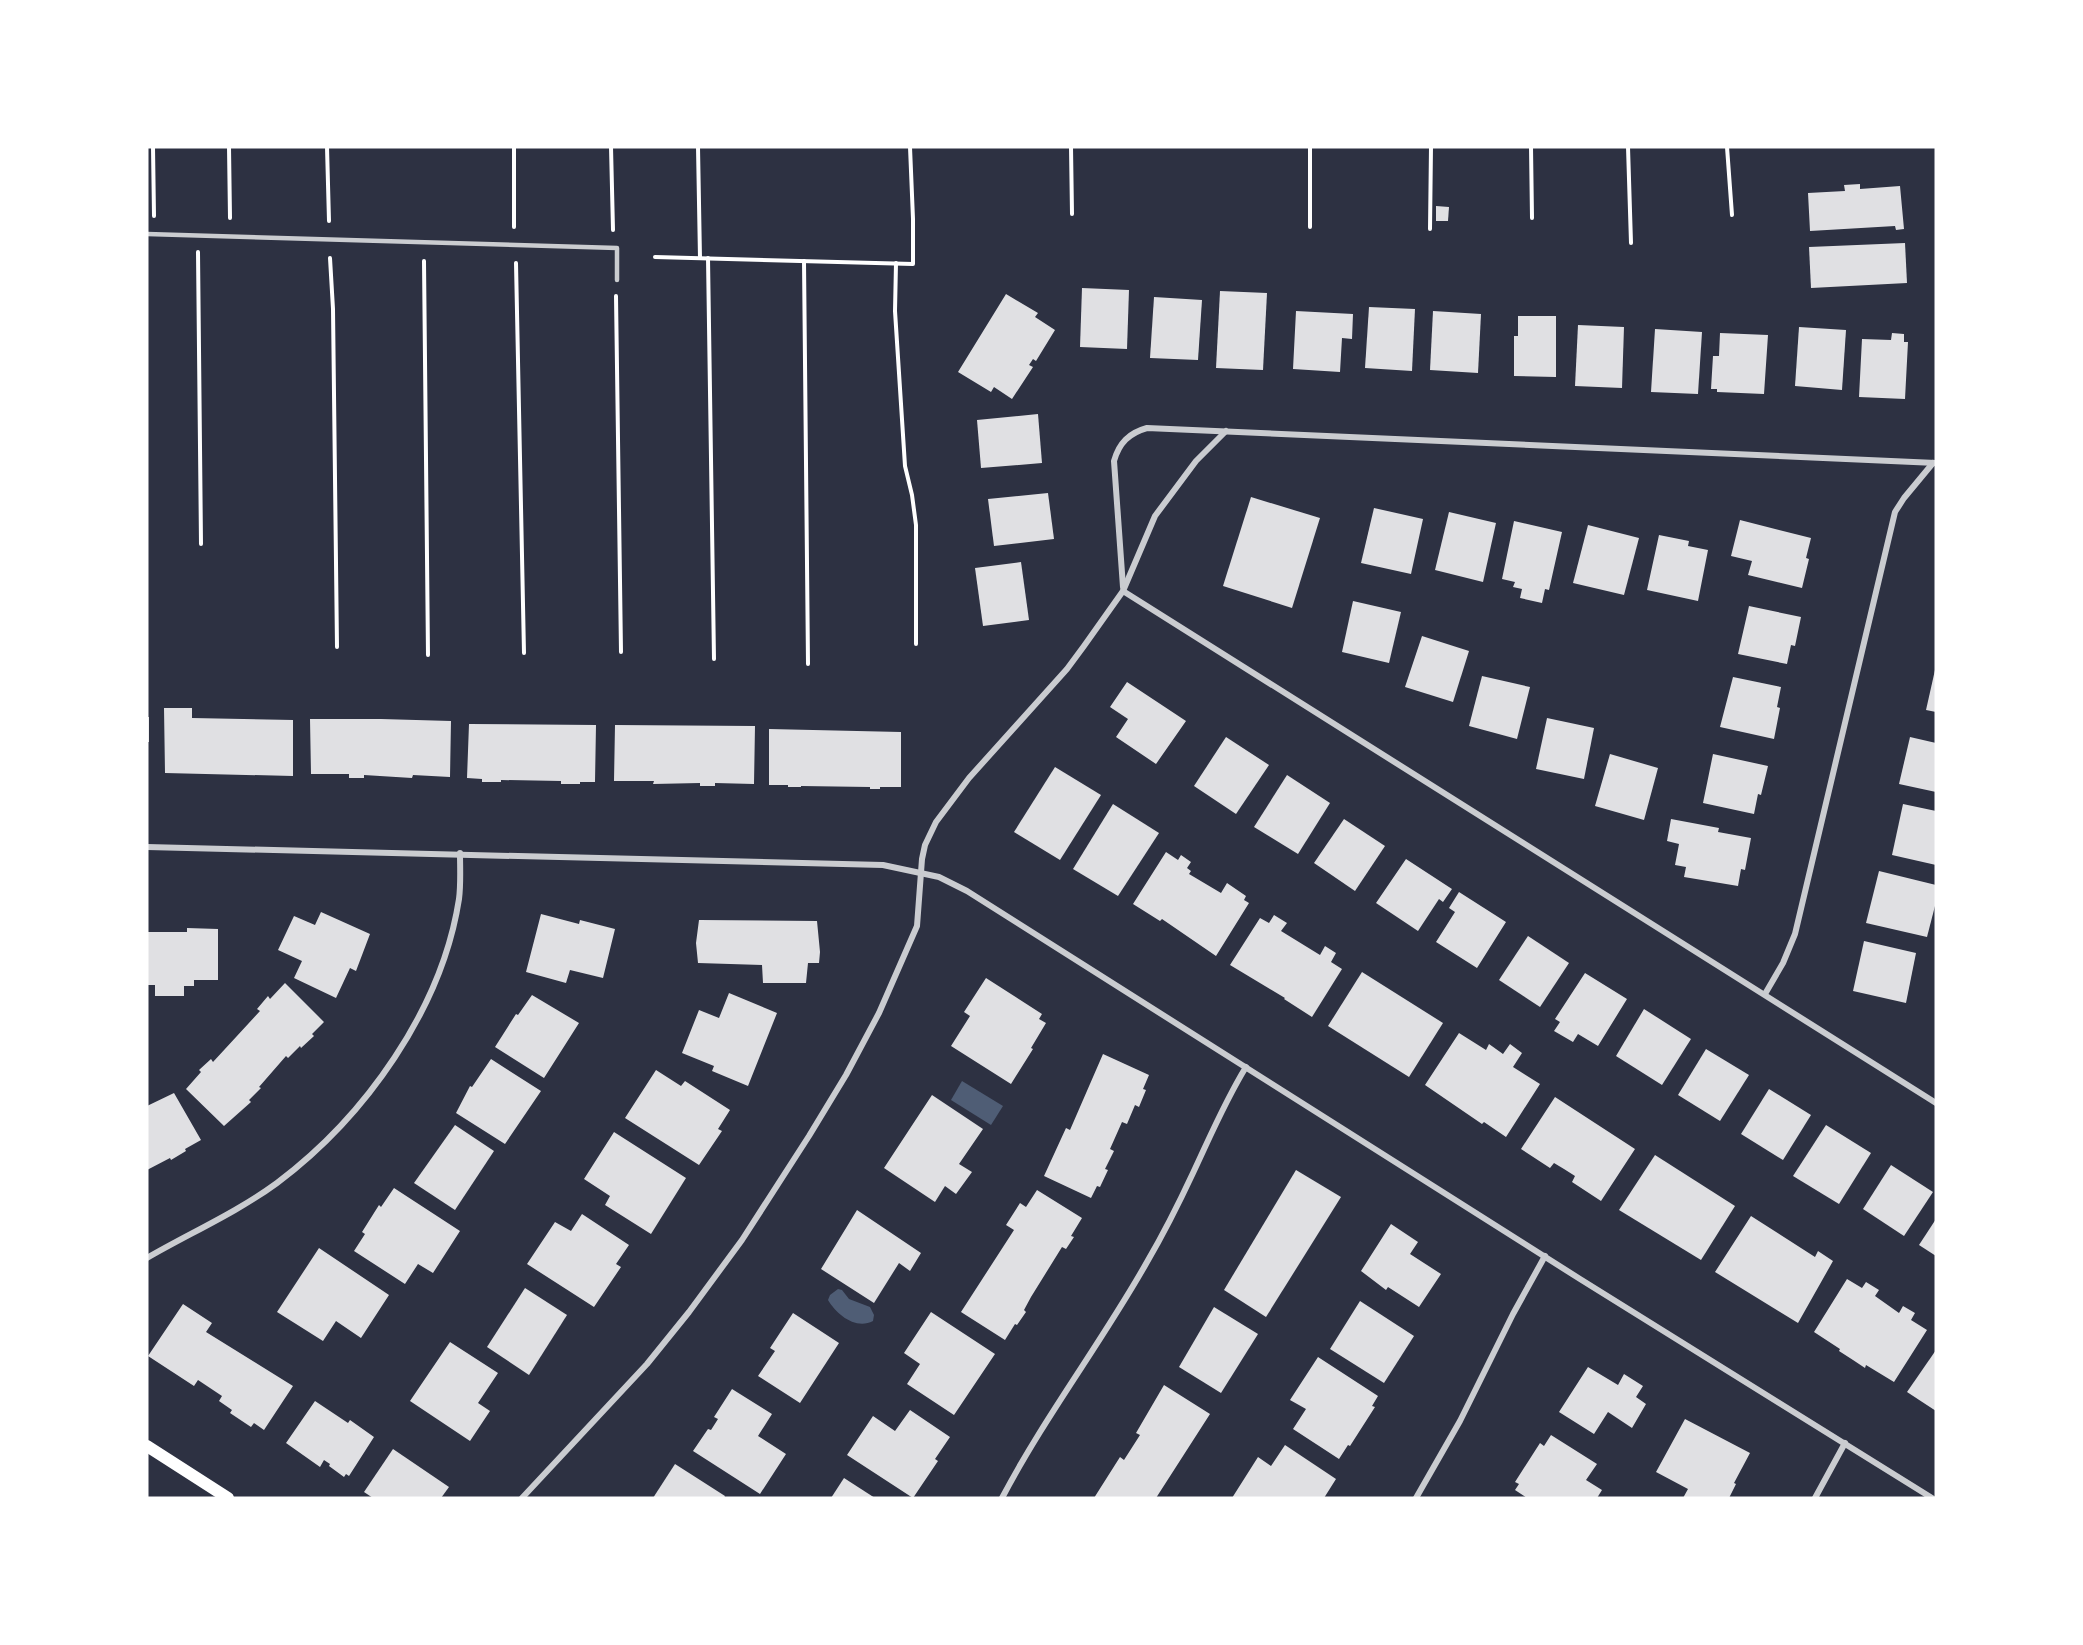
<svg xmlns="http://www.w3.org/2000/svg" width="2083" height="1645" font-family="Signika,sans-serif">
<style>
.water{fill:#4f5d75}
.building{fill:#e0e0e3}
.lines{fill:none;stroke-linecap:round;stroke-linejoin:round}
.path{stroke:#fff;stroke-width:4}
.service{stroke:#caccd0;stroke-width:4.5}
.minor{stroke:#caccd0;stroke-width:6}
.secondary{stroke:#fff;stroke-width:12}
</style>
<rect width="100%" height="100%" fill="#2d3142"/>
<g class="water">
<polygon points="962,1081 1003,1106 991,1125 951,1100"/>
<path d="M838,1289L842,1290L849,1299L870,1307L874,1315L873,1321C856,1330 837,1315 828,1300L830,1295Z"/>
</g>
<g class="building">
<polygon points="1860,184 1860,189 1900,186 1904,229 1896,230 1895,226 1810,231 1808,193 1845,191 1844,185"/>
<polygon points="1436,206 1449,207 1448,221 1436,221"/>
<polygon points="1905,243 1907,283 1811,288 1809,247"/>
<polygon points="1082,288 1129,290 1127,349 1080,347"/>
<polygon points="1220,291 1267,293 1263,370 1216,368"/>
<polygon points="1006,294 1038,313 1035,317 1055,330 1036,361 1033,359 1029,365 1033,367 1012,399 994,387 991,392 958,372"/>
<polygon points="1154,297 1202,300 1198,360 1150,358"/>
<polygon points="1369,307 1415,309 1412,371 1365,368"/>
<polygon points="1296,311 1353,314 1352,339 1342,338 1340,372 1293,369"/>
<polygon points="1433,311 1481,314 1478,373 1430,370"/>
<polygon points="1518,316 1556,316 1556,377 1514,376 1514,336 1518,336"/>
<polygon points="1578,325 1624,327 1622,388 1575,386"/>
<polygon points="1799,327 1846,330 1842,390 1795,386"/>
<polygon points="1655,329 1702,332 1698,394 1651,392"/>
<polygon points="1720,333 1768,335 1764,394 1717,392 1717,389 1711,389 1713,356 1719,356"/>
<polygon points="1892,333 1904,334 1904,342 1908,342 1905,399 1859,397 1862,339 1891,340"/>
<polygon points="1038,414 1042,463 981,468 977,420"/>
<polygon points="1048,493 1054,539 994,546 988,499"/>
<polygon points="1251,497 1320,518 1292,608 1223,586"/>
<polygon points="1374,508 1423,519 1411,574 1361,563"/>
<polygon points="1449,512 1496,523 1483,582 1435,570"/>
<polygon points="1740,520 1811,538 1806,558 1809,559 1802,588 1748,575 1752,561 1731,556"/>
<polygon points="1514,521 1562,532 1549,590 1545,589 1542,603 1520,598 1522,589 1513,587 1515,582 1502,579"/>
<polygon points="1588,525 1639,538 1624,595 1573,583"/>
<polygon points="1659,535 1689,541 1688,546 1708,550 1698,601 1647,590"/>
<polygon points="1021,562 1029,620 983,626 975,568"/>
<polygon points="1353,601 1401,612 1389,663 1342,652"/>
<polygon points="1749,606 1801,617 1795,646 1791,645 1787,664 1738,654"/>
<polygon points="1422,636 1469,651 1453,702 1405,687"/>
<polygon points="1935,670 1936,670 1936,712 1926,710"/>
<polygon points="1482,676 1530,687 1517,739 1469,726"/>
<polygon points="1733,677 1781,687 1777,707 1780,708 1774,739 1720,727"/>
<polygon points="1127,682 1186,721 1156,764 1116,737 1128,719 1110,707"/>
<polygon points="164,708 192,708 192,718 293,720 293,776 165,773"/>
<rect x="147" y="717" width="2" height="25"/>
<polygon points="1547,718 1594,728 1584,779 1536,769"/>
<polygon points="310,719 381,719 451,721 450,777 413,775 412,778 364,775 364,778 349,778 349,774 311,774"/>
<polygon points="469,724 596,725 595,782 580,782 580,784 561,784 561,781 501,780 501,782 482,782 482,779 467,778"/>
<polygon points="615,725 755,726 754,784 715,783 715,786 700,786 700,783 653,784 654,781 614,781"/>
<polygon points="769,729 901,732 901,787 880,787 880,789 870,789 870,787 801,786 801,787 788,787 788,785 769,785"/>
<polygon points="1226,737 1269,765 1236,814 1194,786"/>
<polygon points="1910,737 1936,743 1936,792 1899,784"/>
<polygon points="1610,754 1658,768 1644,820 1595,806"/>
<polygon points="1713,754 1768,766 1761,795 1758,794 1754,814 1703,803"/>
<polygon points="1055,767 1101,795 1060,860 1014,832"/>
<polygon points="1287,775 1330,803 1298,854 1254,827"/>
<polygon points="1113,804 1159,833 1118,896 1073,869"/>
<polygon points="1903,804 1936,811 1936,865 1892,855"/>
<polygon points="1344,819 1385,846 1355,891 1314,863"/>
<polygon points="1671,819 1719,828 1718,832 1751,838 1745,870 1741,869 1738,886 1684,877 1686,867 1675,865 1679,844 1667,841"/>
<polygon points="1166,852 1178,860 1181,855 1191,862 1187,868 1191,871 1189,874 1221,893 1227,883 1246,896 1244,900 1249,903 1216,956 1162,919 1160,921 1133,904"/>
<polygon points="1406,859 1452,889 1443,902 1439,899 1418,931 1376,903"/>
<polygon points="1879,871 1936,885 1936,902 1927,937 1866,923"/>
<polygon points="1459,892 1506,922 1477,968 1436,942 1455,912 1449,908"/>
<polygon points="321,912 370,934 356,971 350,968 336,998 294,978 302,961 278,950 294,916 315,925"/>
<polygon points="541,914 579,924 580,920 615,929 603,978 570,970 566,983 526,972"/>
<polygon points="1274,915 1287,923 1281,931 1320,955 1325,946 1336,953 1331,962 1342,969 1312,1017 1284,999 1285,998 1230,965 1260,918 1269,923"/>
<polygon points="699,920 817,921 820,952 819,963 808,963 806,983 763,983 762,965 698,963 696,943"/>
<polygon points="187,928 218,929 218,980 194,980 194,986 184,986 184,996 155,996 155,985 148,985 148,932 187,932"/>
<polygon points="1528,936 1569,963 1540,1007 1499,980"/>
<polygon points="1864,941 1916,953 1906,1003 1853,991"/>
<polygon points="1362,972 1443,1023 1409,1077 1328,1026"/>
<polygon points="1585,973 1627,999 1598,1046 1578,1034 1573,1042 1554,1031 1560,1022 1555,1019"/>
<polygon points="986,978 1042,1014 1039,1019 1046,1023 1031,1048 1033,1049 1011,1084 951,1046 970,1016 964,1012"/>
<polygon points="285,983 324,1022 312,1034 314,1036 301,1048 300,1046 288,1058 286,1056 259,1087 261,1088 249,1100 251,1102 224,1126 186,1089 201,1072 199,1070 211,1059 213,1062 260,1011 257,1009 268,996 270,999"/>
<polygon points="729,993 777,1013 748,1086 712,1071 714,1066 682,1053 699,1010 719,1018"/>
<polygon points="532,995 579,1023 544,1078 495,1047 516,1014 518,1015"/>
<polygon points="1644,1009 1691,1039 1662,1085 1616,1056"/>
<polygon points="1459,1033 1486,1050 1489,1044 1503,1054 1510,1044 1522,1053 1513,1067 1540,1084 1506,1137 1484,1122 1482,1124 1425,1085"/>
<polygon points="1706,1049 1749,1075 1720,1121 1678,1095"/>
<polygon points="1103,1054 1149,1075 1143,1089 1146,1090 1139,1107 1135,1105 1127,1124 1122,1122 1110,1149 1114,1151 1105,1169 1108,1170 1100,1187 1097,1186 1091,1198 1044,1176 1066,1128 1070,1130"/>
<polygon points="491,1059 541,1091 505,1144 456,1113 470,1086 472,1087"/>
<polygon points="656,1070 681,1086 685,1081 730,1110 718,1129 722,1131 699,1165 625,1118"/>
<polygon points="1769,1089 1811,1115 1783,1160 1741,1134"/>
<polygon points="174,1093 201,1140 185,1149 186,1151 171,1160 170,1158 147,1170 147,1106"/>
<polygon points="932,1095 983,1129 959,1164 972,1172 956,1194 945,1186 935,1202 884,1168"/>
<polygon points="1555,1097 1635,1149 1601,1201 1572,1182 1575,1176 1564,1169 1554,1163 1550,1168 1521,1149"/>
<polygon points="455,1125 494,1151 455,1210 414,1183"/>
<polygon points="1826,1125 1871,1153 1839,1204 1793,1176"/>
<polygon points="614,1132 686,1178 651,1234 605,1205 610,1196 584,1179"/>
<polygon points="1655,1155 1735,1206 1701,1260 1619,1210"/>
<polygon points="1891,1165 1933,1192 1904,1236 1863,1209"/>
<polygon points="1296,1170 1341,1197 1266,1317 1224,1290"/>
<polygon points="394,1188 460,1231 433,1273 418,1264 405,1284 354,1251 365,1234 362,1232 379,1205 381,1207"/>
<polygon points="1037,1190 1082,1218 1071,1236 1074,1237 1066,1249 1062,1247 1031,1297 1024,1310 1026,1312 1017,1325 1015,1324 1005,1340 961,1312 1014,1230 1006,1225 1020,1203 1026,1207"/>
<polygon points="857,1210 921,1253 910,1271 899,1263 874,1303 821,1269"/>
<polygon points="582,1214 629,1245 616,1264 621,1267 594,1307 527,1264 555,1222 571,1231"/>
<polygon points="1751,1216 1815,1257 1818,1251 1833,1261 1798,1323 1715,1272"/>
<polygon points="1936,1219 1936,1256 1919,1245"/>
<polygon points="1391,1224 1418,1242 1410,1254 1441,1274 1419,1307 1388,1287 1386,1290 1361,1271"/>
<polygon points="319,1248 389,1295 361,1338 336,1321 323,1341 277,1312"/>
<polygon points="1847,1279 1862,1288 1866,1282 1879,1290 1875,1296 1899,1313 1903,1306 1915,1313 1911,1320 1927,1330 1894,1382 1866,1365 1865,1368 1853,1360 1839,1351 1840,1349 1814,1332"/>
<polygon points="525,1288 567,1315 529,1375 487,1347"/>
<polygon points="1360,1301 1414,1336 1384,1383 1330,1349"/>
<polygon points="183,1304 212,1323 206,1332 293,1386 264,1430 254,1423 251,1427 230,1413 232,1410 219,1401 222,1396 198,1380 194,1386 148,1356"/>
<polygon points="1214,1307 1258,1334 1221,1393 1179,1367"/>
<polygon points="931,1312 995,1354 954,1415 907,1384 920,1364 904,1353"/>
<polygon points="793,1313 839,1343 800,1403 758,1376 775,1351 770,1348"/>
<polygon points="450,1342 498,1373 478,1403 490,1411 470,1441 410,1401"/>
<polygon points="1936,1350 1936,1411 1907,1392"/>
<polygon points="1318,1357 1378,1396 1372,1406 1375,1407 1350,1446 1348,1445 1339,1459 1293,1429 1306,1409 1290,1400"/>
<polygon points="1588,1367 1618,1385 1624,1374 1643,1386 1636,1397 1646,1404 1632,1428 1608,1412 1594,1434 1559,1412"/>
<polygon points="1164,1385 1210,1414 1156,1498 1094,1498 1120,1457 1124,1460 1140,1435 1136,1433"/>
<polygon points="732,1389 772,1414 758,1436 786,1454 760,1494 693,1451 708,1429 711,1430 718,1419 714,1417"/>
<polygon points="315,1401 348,1423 350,1420 374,1437 349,1476 346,1474 344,1477 329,1466 330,1464 324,1460 320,1467 286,1443"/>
<polygon points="910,1410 950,1437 935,1459 938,1461 913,1498 847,1455 873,1416 895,1431"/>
<polygon points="1685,1419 1750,1453 1734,1483 1736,1484 1729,1498 1683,1498 1688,1489 1656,1472"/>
<polygon points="1551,1435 1597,1464 1586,1480 1602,1490 1597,1498 1527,1498 1515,1490 1519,1484 1515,1482 1540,1443 1544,1446"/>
<polygon points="1285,1445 1336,1479 1324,1498 1232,1498 1258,1457 1271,1466"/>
<polygon points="393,1449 449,1487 441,1498 373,1498 364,1492"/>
<polygon points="675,1464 725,1496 724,1498 653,1498"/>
<polygon points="844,1478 875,1498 831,1498"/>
</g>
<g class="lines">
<g class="path">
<polyline points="153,147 154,216"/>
<polyline points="229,147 230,218"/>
<polyline points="327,147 329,221"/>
<polyline points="611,147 613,230"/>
<polyline points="698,147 700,258"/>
<polyline points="1071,147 1072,214"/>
<polyline points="1531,147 1532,218"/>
<polyline points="1628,147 1631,243"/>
<polyline points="1727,147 1732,215"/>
<polyline points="514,227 514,147"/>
<polyline points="1310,227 1310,147"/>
<polyline points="1430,229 1431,147"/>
<polyline points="198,252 201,544"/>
<polyline points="655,257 913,264 913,219 910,147"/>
<polyline points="330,258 333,309 337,647"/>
<polyline points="708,258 714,659"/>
<polyline points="424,261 428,655"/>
<polyline points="804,261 808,664"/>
<polyline points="516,263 524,653"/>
<polyline points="896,263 895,311 905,466 912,495 916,525 916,644"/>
<polyline points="616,296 621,652"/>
</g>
<polyline class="service" points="147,234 617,248 617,280"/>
<g class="minor">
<path d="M1123,587L1114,461C1119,443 1129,433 1147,428L1936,463"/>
<polyline points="1123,591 1936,1103"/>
<polyline points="147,847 883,865 939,877 967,891 1580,1279 1932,1498"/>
<polyline points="1765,994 1783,963 1795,934 1895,512 1904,498 1933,463"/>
<path d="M147,1258C190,1233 236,1213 277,1183C365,1117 442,1009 459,899C461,884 460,868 460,853"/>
<polyline points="522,1498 647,1364 689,1312 742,1240 809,1136 846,1075 879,1013 917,926 922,859 925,845 936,822 969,778 1067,669 1084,646 1123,591 1155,516 1196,461 1226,431"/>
<path d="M1002,1498C1045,1416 1102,1342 1147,1262C1164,1233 1179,1203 1193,1173C1210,1137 1225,1101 1246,1067"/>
<polyline points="1416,1498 1460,1421 1513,1314 1545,1256"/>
<polyline points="1815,1498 1845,1443"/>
</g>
<polyline class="secondary" points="147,1446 228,1498"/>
</g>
<rect width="2083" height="1645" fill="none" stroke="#ffffff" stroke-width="297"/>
</svg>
